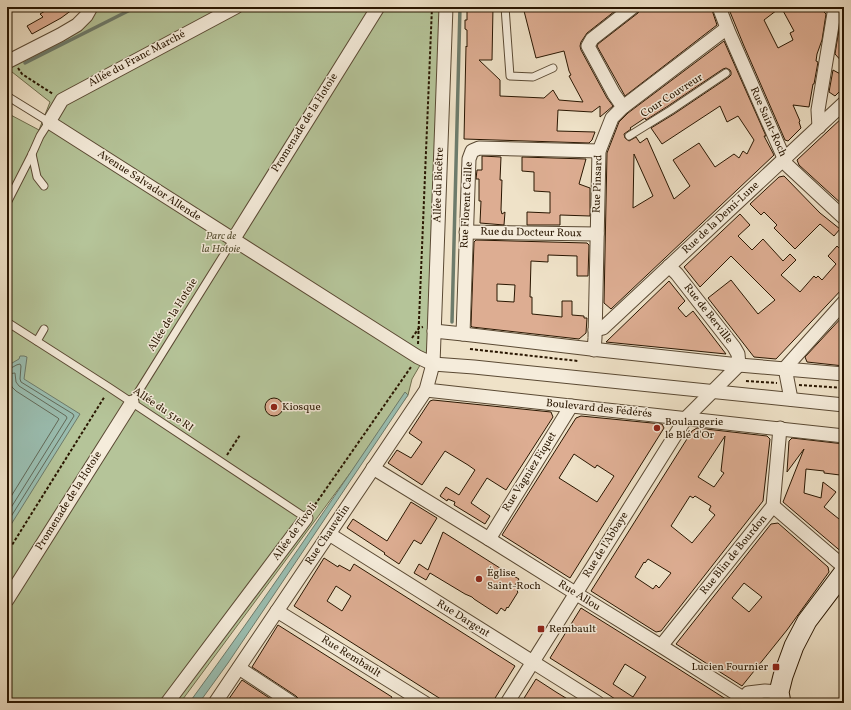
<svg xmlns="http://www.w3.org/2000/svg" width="851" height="710" font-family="Vollkorn,serif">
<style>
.green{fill:#b5c499;stroke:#6f6d4d}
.water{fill:#9abeb1;stroke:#6d7b6b}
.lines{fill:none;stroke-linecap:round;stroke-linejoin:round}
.shore{stroke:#626a59;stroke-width:1}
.stream{stroke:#6d7b6b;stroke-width:3.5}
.building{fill:#ddad92;stroke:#291601;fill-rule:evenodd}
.lane-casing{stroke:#5a4933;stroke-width:9}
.street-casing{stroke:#5a4933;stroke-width:15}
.secondary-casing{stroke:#291601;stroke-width:21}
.path{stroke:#291601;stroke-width:2;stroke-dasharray:3 2;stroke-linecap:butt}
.lane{stroke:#f5ecdb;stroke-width:7}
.street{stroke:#f5ecdb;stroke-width:13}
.secondary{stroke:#f5ecdb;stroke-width:19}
.poi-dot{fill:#8f2418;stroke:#f5ecdb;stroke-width:1.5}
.labels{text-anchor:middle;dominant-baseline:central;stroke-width:3;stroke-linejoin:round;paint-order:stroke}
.street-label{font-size:11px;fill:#291601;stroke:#f5ecdb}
.park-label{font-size:11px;font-style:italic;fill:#5a5336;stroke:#f5ecdb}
.poi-label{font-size:11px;fill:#291601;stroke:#f5ecdb;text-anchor:start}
</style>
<rect width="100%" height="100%" fill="#efe2c8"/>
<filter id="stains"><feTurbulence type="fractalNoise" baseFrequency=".005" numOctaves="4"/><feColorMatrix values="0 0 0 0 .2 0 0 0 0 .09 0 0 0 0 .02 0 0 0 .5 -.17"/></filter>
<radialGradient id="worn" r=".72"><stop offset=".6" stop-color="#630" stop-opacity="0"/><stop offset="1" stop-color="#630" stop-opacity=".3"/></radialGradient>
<polygon class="green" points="96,7 442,7 430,348 412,379 408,395 180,703 7,703 7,113 39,130 50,102 7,68"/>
<g class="water">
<polygon points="20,356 24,356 27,357 24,379 80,414 7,531 7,366 19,359"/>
<path d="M405,392L408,395L228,663L199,703H189C264,601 334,497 405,392Z"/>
</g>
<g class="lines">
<g class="shore">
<path d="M7,369C12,369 16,364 20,364L21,366L20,379L21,382L73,414L74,416L7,523"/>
<polyline points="7,374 15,373 16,382 19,386 66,416 67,418 7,514"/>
<polyline points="7,380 9,381 12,387 16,391 58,418 59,419 7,503"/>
</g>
<g class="stream">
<polyline points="25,63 136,7"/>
<polyline points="452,322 460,7"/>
</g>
</g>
<g class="building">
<polygon points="42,7 76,7 61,18 32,34 27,26 43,17 40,14 45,11"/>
<polygon points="467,7 493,7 492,60 479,60 500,80 500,96 544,98 553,90 559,100 583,102 569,76 571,75 569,71 564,51 536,58 523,7 620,7 587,33 581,42 580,46 581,50 607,98 613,106 600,117 600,106 592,112 558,110 557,131 595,132 592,140 589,143 464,139 466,46 467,47 467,30 465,29 465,20 467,20"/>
<polygon points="641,7 711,7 717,25 625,96 597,46 598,44 638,13 640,10"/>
<polygon points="728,7 781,7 764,20 778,48 793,40 790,33 794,31 781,7 825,7 824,12 826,14 822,40 817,54 816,61 818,62 814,84 813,84 809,107 793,105 800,121 799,122 801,128 788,141 785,140 744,46"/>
<polygon points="839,29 844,34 844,64 835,54"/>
<path d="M724,41L766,136H764L774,155L611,309L604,303L607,153L619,122L628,113ZM726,68L730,70L731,72V75L729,77L674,114L651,128L662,144L720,106L727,122L738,116L754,140L747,154L743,151L739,158L734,154L715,167L699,143L673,160L690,186L674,199L647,138L640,143L636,137L629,141L625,138L624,134L631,129L630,128L645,118L646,120L668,106L723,69ZM634,154L653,196L633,208Z"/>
<polygon points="833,70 844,76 844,87 835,96 829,92"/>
<polygon points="844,116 844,206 799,165 797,160"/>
<polygon points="482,156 501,157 500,180 502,180 501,210 502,214 505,212 504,225 480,223 481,201 479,201 479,179 476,179 477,170 482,170"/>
<polygon points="522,157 586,159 579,184 590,188 590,216 560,215 560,225 527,225 527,212 550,213 550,192 534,191 534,172 522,171"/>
<polygon points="784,176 820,213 840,229 834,236 820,224 795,249 774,228 777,225 764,212 761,215 750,204 779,177"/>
<polygon points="740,214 750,225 738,236 752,250 763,239 783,261 790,254 796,260 781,275 800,292 814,276 816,278 818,276 822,280 836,264 828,256 837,246 844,253 844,287 776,359 754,357 708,298 731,280 758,314 775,300 731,256 700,287 684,267"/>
<path d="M476,240L587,243L589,245L588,276H577V256L548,255V262L531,261L530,297H532V314L562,317V301H572V315L584,316V318H587L586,333L579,339L472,327L471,326L474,242ZM497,284L515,285L514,302L497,301Z"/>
<polygon points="669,281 685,301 678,308 686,317 693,311 726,354 606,342"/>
<polygon points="844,315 844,366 807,362 805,357"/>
<circle cx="274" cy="407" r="9"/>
<polygon points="433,400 551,412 553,417 506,490 487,478 471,503 490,516 485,524 454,505 455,502 448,499 447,501 440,496 446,487 459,495 475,470 468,465 445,451 422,485 388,463 397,450 411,458 422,442 409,433 430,401"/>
<path d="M581,416L662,424L664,428L570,578L502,535L576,418ZM574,454L595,468L597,465L614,476L597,502L559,478Z"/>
<path d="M697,428L767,436L770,439L763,501L661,631L656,632L591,591L692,431ZM725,436L721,471L724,473L714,487L698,477ZM690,496L693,498L695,496L711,506L709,510L715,515L692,543L671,526ZM648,559L671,573L659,588L656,585L653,589L635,577L644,562L645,563Z"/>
<polygon points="792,438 844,444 844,468 840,468 840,475 824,473 824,471 806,469 804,493 821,498 823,482 836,492 824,507 844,523 844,554 783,502 804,449 787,472 789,441"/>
<polygon points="411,502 437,518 421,544 414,540 399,564 384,554 385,553 347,528 353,519 387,541"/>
<path d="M778,523L828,567L829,572L787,630L742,686L676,644L771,524ZM744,583L762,597L749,612L732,598Z"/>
<polygon points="443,532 503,570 519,579 515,585 519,587 517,591 518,592 508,608 507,607 505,611 501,608 497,614 474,599 472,597 465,594 430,573 426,580 414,573 419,564 428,570"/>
<path d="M324,558L338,567L339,565L350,571L354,564L515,666L492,703H447L294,606ZM336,586L351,596L342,611L327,601Z"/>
<path d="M581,608L674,666L732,703H621L609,695L550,658ZM625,664L646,677L633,697L613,684Z"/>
<polygon points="278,625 392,697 388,703 300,703 299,699 296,696 252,667"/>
<polygon points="536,679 556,692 574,703 521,703"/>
<polygon points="242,680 277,703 226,703"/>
</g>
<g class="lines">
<g class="lane-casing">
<g id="lane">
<polyline points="505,7 510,76 533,77 553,68"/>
<polyline points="7,96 49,122 40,136 32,154 7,203"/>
<polyline points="629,136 671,110 726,73"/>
<polyline points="32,154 37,177 44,186"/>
<polyline points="7,322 110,388 306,518"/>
<polyline points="37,341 44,329"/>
<polyline points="132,402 233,240"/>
</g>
</g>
<g class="street-casing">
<g id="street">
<polyline points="236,7 62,100 49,122 399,345 418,357 433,364 474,367 844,405"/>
<polyline points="719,7 727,28 787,165 844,218"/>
<polyline points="7,62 60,35 77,25 86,16 91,7"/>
<polyline points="623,107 614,94 588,46 592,39 633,7"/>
<polyline points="819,127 818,110 835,7"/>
<polyline points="466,232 597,234"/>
<polyline points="233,240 378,7"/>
<polyline points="595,330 603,328 844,103"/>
<polyline points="434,331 463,334 469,159 472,151 479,148 599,151"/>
<polyline points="463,334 591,349 739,365 844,374"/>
<polyline points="594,350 595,338 599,151 612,118 623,107 727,28"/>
<polyline points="426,390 844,436"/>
<polyline points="791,399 785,368 844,302"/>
<polyline points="373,468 489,539 580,596 661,646 743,698"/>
<polyline points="773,506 844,567"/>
<polyline points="329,534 598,703"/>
<polyline points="489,539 571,406"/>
<polyline points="7,600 132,402"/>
<polyline points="277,611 425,703"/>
<polyline points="661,646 773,506 780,428"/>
<polyline points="239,668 292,703"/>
<polyline points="167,703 306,518"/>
<polyline points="215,703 426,390 433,364 446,7"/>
<polyline points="507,703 686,418 739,365 738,354 734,347 677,274 669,266"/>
<polyline points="740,703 748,693 765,691 779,692"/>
</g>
</g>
<g class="secondary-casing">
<polyline id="secondary" points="781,703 779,692 783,676 794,646 807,621 844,572"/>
</g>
<g class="path">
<polyline points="18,68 22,74 53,94"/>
<polyline points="412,338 419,328 423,327"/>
<polyline points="418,344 432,7"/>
<polyline points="470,349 578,361"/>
<polyline points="746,381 777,383"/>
<polyline points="799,385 844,388"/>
<polyline points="227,455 240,435"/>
<polyline points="312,509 411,367"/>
<polyline points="7,553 105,396"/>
</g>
<use href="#lane" class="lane"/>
<use href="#street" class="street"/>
<use href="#secondary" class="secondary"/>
</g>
<g class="poi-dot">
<circle cx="274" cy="407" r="4"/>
<circle cx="657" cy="428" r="4"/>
<circle cx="479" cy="579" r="4"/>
<rect x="537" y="625" width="8" height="8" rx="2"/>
<rect x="772" y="663" width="8" height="8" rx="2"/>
</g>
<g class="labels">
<g class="street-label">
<text transform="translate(137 59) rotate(-28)">Allée du Franc Marché</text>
<text transform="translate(672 96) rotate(-33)">Cour Couvreur</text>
<text transform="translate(768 122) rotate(66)">Rue Saint-Roch</text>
<text transform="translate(305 123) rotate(-58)">Promenade de la Hotoie</text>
<text transform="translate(598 184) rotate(-88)">Rue Pinsard</text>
<text transform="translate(439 185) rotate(-88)">Allée du Bicêtre</text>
<text transform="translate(149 186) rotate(33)">Avenue Salvador Allende</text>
<text transform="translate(467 205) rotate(-87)">Rue Florent Caille</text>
<text transform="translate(721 218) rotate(-43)">Rue de la Demi-Lune</text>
<text transform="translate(531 233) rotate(1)">Rue du Docteur Roux</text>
<text transform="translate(708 314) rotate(52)">Rue de Berville</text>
<text transform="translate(173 315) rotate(-58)">Allée de la Hotoie</text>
<text transform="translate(599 409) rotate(6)">Boulevard des Fédérés</text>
<text transform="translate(163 410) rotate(34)">Allée du 51e RI</text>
<text transform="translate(530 472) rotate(-58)">Rue Vagniez Fiquet</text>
<text transform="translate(69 501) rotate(-58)">Promenade de la Hotoie</text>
<text transform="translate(295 532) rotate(-54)">Allée de Tivoli</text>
<text transform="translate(328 535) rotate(-56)">Rue Chauvelin</text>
<text transform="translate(606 545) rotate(-58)">Rue de l'Abbaye</text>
<text transform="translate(734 555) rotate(-51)">Rue Blin de Bourdon</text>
<text transform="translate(579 596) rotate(32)">Rue Allou</text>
<text transform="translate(463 619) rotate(32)">Rue Dargent</text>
<text transform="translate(351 657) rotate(32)">Rue Rembault</text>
</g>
<g class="park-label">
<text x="221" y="236">Parc de<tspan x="221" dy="13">la Hotoie</tspan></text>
</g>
<g class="poi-label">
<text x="282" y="407">Kiosque</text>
<text x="665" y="422">Boulangerie<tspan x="665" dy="13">le Blé d'Or</tspan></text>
<text x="487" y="573">Église<tspan x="487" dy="13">Saint-Roch</tspan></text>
<text x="549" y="629">Rembault</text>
<text x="768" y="667" text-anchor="end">Lucien Fournier</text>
</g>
</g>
<rect width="851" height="710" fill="none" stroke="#efe2c8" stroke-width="24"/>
<rect x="8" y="8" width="835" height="694" fill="none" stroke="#291601" stroke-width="2"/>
<rect x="12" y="12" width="827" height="686" fill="none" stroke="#291601"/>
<rect width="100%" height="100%" filter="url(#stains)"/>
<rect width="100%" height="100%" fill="url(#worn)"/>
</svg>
